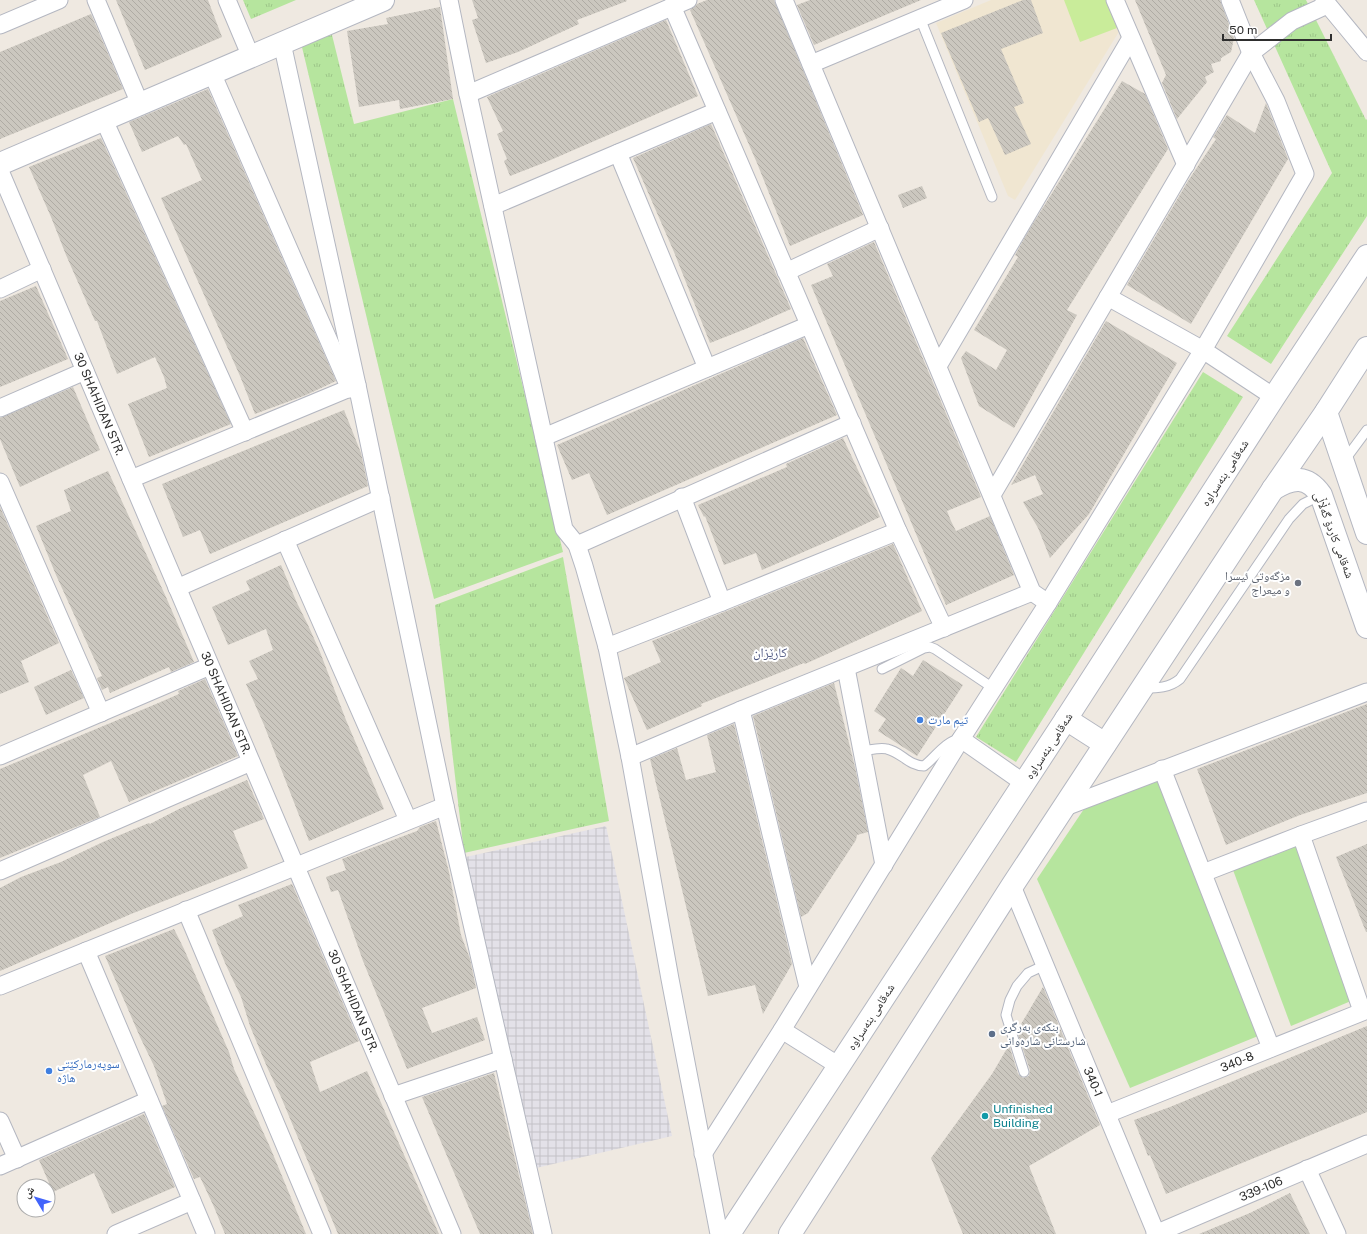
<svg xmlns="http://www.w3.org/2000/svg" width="1367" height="1234" font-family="'Public Sans','Noto Naskh Arabic',sans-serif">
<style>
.industrial{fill:url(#industrial-grid)}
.education{fill:#f0e6d1}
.grass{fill:url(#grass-tufts)}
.park{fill:#b6e59e}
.pitch{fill:#c9ec9a}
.building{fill:url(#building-back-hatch)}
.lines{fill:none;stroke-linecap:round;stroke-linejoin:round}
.lane-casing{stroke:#b4b7c1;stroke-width:11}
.street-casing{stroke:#b4b7c1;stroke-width:19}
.secondary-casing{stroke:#b4b7c1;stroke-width:24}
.lane{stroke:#fff;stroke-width:9}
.street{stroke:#fff;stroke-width:17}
.secondary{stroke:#fff;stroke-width:22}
.worship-dot{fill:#6b7280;stroke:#fff;stroke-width:1.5}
.shop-dot{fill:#3f7fe0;stroke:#fff;stroke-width:1.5}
.service-dot{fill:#5c6f8a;stroke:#fff;stroke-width:1.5}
.culture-dot{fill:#0f9aa8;stroke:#fff;stroke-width:1.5}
.labels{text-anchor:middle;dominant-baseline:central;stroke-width:4;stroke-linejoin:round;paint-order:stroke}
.street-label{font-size:12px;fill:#2e2e2e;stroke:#fff}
.worship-label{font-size:12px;fill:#5b616d;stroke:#fff;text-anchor:end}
.shop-label{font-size:12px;fill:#366cbe;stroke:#fff;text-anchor:start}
.service-label{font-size:12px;fill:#4e5e75;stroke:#fff;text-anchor:start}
.culture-label{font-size:12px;fill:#0d838f;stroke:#fff;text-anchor:start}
.neighbourhood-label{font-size:13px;fill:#4d5680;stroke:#fff}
</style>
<defs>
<pattern id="industrial-grid" width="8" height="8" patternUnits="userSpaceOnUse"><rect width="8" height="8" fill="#e3e1e8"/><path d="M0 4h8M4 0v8" fill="none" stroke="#c3c1c7"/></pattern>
<pattern id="grass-tufts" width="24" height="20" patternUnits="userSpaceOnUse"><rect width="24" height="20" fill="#b6e59e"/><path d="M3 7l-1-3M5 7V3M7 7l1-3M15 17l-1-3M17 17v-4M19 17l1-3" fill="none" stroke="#9dc588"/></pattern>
<pattern id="building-back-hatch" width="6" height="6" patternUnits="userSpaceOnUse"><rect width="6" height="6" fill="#cbc7bf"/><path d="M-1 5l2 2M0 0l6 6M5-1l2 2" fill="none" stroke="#afaba4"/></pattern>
</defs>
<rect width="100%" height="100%" fill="#efe9e1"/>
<polygon class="industrial" points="606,826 672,1136 532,1169 461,858"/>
<polygon class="education" points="991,0 1107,0 1120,30 1015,200 1008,196 936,23"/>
<g class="grass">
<polygon points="243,0 296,0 251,19"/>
<polygon points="1254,0 1306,0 1366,120 1367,119 1367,216 1271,364 1227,336 1332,173"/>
<polygon points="332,35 354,124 453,99 563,552 434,599 301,43"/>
<polygon points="1203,372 1243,397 1016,762 976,737"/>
<polygon points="563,557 609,821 464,853 435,605"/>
</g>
<g class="park">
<polygon points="1168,772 1268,1032 1130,1088 1037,879 1088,803"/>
<polygon points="1311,838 1363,996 1291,1026 1233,870"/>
</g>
<polygon class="pitch" points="1064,0 1106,0 1117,28 1080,42"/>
<g class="building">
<polygon points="116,0 208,0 222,37 145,70"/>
<polygon points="472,0 626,0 627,1 577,20 579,24 518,52 486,63 472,20 478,18"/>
<polygon points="707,0 774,0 863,215 790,246 757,163 690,10 697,4"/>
<polygon points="810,0 921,0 814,45 797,5"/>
<polygon points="1023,0 1031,0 1043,33 1001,49 1024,103 1014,107 1031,144 1005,155 988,118 979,122 941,33"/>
<polygon points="1135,0 1220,0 1234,38 1231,52 1221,58 1221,61 1211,64 1214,72 1205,77 1207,82 1177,119 1162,83 1166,75"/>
<polygon points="440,7 453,99 400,109 399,100 359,107 347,31 388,24 386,18"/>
<polygon points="91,14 123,89 0,139 0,52"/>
<polygon points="666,20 698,96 546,162 510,176 504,161 507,159 497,134 503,131 487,97"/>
<polygon points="1122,81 1145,94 1168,149 1067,310 1077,315 1014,428 979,406 961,358 966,351 996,370 1007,350 974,330 1018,257 1015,255 1029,230"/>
<polygon points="208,89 336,381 306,395 255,414 240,376 161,198 202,180 193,160 186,144 184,145 178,136 142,152 129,122"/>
<polygon points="1266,103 1288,159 1191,324 1127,285 1188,181 1216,139 1213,137 1227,115 1255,133"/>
<polygon points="711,124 791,309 748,328 710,343 674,252 633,158"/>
<polygon points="101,138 231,424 149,457 128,404 167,388 164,377 155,357 117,374 97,321 95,321 66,255 51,217 29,167"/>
<polygon points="922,186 927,198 903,208 898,195"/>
<polygon points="874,242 981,497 947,511 951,521 956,531 990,516 1014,575 946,605 811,285 833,276 827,264"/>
<polygon points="36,286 68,359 0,387 0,301"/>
<polygon points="1106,321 1177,363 1089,514 1050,558 1038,528 1023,502 1043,494 1035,475 1011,485"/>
<polygon points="803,338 837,415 607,515 589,473 572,480 557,445"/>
<polygon points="73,387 100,450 20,487 0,439 0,418"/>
<polygon points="344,410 361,453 368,486 210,554 200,530 183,537 162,484"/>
<polygon points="843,438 880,517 831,540 762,570 756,553 724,565 705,516 704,517 698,505 787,467 786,464"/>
<polygon points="108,471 166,597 194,662 171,672 169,667 110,693 108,687 102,690 97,678 102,676 56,575 36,526 71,511 64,490"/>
<polygon points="0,507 59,643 21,661 29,682 0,694"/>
<polygon points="893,544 922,611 805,664 804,663 706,702 701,704 702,706 647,730 624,678 661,662 652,641"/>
<polygon points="281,565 297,603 308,625 320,652 346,720 384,809 309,841 264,725 246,684 258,679 249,661 273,650 266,629 228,645 212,607 250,590 246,581"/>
<polygon points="923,660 963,685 917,756 878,731 886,719 874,711 901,668 913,676"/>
<polygon points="71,670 84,698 46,715 34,687"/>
<polygon points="205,679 238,756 129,802 111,761 83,775 100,817 0,858 0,769 156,704 179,694 178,691"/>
<polygon points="834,683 855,767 868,832 857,835 856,840 808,913 801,917 753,716"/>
<polygon points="1367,704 1367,793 1300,815 1226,845 1197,769"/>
<polygon points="734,724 792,964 763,1014 755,985 708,996 650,759 677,748 686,780 716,772 707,735"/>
<polygon points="247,780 264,819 233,831 248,868 131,914 0,971 0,888 21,877 61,862 103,842 149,823 150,824 179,809"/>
<polygon points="436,821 449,872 461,935 470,959 476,988 422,1008 432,1033 477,1017 485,1040 407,1069 363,961 338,890 331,892 326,877 346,870 342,859 417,831 420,827"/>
<polygon points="1367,844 1367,932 1366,932 1336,857"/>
<polygon points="292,884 359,1041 310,1062 320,1092 367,1071 439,1234 338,1234 281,1097 267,1067 250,1026 241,997 225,963 212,930 243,916 238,905"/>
<polygon points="174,929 184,949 229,1052 234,1069 270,1147 306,1234 225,1234 214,1207 200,1177 194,1179 162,1106 167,1104 154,1066 140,1037 105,956"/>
<polygon points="1043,987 1100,1125 1029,1166 1056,1234 963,1234 931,1158 992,1074 1009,1045 1018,1074 1023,1078 1029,1076 1030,1070 1017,1031"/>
<polygon points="1367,1026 1367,1112 1166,1194 1150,1155 1148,1156 1134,1120 1170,1107"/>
<polygon points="494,1073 522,1188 533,1234 480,1234 422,1097"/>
<polygon points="144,1114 175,1187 112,1214 94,1173 53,1192 39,1160"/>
<polygon points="1290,1193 1310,1234 1199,1234 1250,1213"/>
</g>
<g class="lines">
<g class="lane-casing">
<g id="lane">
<polyline points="920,18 992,197"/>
<polyline points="1344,461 1367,430"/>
<polyline points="882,669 924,648 930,647 935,649 993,688"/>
<path d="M1144,688C1158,688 1169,688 1180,679L1289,519L1303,504L1321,495"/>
<path d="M862,751C870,750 880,747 887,749C901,752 909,766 924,766C936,757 944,742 960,739"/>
<polyline points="1024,1072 1006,1015 1010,1000 1017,986 1028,973 1045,965"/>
</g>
</g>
<g class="street-casing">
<g id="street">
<polyline points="96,0 140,104"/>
<polyline points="227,0 251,57"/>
<polyline points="449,0 468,94 564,529 577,545 584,566 607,647 630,757 670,979 719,1234"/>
<polyline points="784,0 1032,592 1048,603"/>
<polyline points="1115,0 1186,165"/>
<polyline points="1324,0 1367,52"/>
<polyline points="672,6 898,531 944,628"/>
<polyline points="0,25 59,0"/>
<polyline points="282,43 357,385 445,806 543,1234"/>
<polyline points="811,64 964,0"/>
<polyline points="212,73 350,389"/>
<polyline points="468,94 688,0"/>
<polyline points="104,120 245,432"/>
<polyline points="618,153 707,368"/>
<polyline points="0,171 452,1234"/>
<polyline points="493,206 717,111"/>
<polyline points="786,272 880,228"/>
<polyline points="0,289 42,269"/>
<polyline points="1108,297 1203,350 1274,397"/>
<polyline points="938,366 1131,38"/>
<polyline points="0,408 85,371"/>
<polyline points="544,437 809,325"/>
<polyline points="131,479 357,385"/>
<polyline points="0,482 101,713"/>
<polyline points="992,495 1251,53 1292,21 1327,5"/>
<polyline points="682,497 722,602"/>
<polyline points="285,540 408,820"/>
<polyline points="577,545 852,423"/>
<polyline points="177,588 381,498"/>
<polyline points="607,647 722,602 898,531"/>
<polyline points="846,668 884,865"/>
<polyline points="741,710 808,987"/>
<polyline points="961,739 1024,783"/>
<polyline points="0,756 210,666"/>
<polyline points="630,757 741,710 1032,592"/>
<polyline points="1162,769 1271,1048"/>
<polyline points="1065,807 1367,692"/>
<polyline points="1301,835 1362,1011"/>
<polyline points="0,871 251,762"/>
<polyline points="1203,873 1301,835 1367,811"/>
<polyline points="1012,886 1156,1233"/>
<polyline points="186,910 322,1234"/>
<polyline points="86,951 206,1234"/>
<polyline points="0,986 445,806"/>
<polyline points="782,1030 839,1066"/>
<polyline points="393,1096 503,1059"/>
<polyline points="1107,1114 1367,1010"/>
<polyline points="0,1121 17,1159"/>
<polyline points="703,1154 782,1030 961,739 1048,603 1203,350 1305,174 1276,101 1251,53 1230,0"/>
<polyline points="0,1166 149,1100"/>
<polyline points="1307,1169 1337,1234"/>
<polyline points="116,1234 192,1201"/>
<polyline points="1155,1234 1367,1144"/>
</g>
</g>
<g class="secondary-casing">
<g id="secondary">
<polyline points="0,164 383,0"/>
<polyline points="1326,412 1367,533"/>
<path d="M1273,489C1293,477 1307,475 1321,495L1367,627"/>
<polyline points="1066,719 1105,744"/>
<polyline points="729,1234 1066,719 1274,397 1367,256"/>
<polyline points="790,1234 1012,886 1273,489 1326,412 1367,348"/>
</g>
</g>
<use href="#lane" class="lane"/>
<use href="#street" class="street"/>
<use href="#secondary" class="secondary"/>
</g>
<circle class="worship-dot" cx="1298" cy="583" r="4"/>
<g class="shop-dot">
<circle cx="920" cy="720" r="4"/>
<circle cx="49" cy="1071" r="4"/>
</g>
<circle class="service-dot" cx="992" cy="1034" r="4"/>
<circle class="culture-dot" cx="985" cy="1116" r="4"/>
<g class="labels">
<g class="street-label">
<text transform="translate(99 404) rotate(67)">30 SHAHIDAN STR.</text>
<text transform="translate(1225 473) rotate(-57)">شەقامی بنەسراوە</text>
<text transform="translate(1334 535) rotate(69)">شەقامی کاردۆ گەڵاڵی</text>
<text transform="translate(226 703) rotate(67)">30 SHAHIDAN STR.</text>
<text transform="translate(1049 746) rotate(-57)">شەقامی بنەسراوە</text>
<text transform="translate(353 1001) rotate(67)">30 SHAHIDAN STR.</text>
<text transform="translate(871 1017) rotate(-57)">شەقامی بنەسراوە</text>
<text transform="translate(1237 1062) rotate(-22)">340-8</text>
<text transform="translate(1093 1082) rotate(67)">340-1</text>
<text transform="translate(1261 1189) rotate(-23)">339-106</text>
</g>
<g class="worship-label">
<text x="1290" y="576">مزگەوتی ئیسرا<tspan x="1290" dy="14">و میعراج</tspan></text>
</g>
<g class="shop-label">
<text x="928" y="720">تيم مارت</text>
<text x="57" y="1064">سوپەرمارکێتی<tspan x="57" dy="14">هاژە</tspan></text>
</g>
<g class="service-label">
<text x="1000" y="1027">بنكەی بەرگری<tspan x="1000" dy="14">شارستانی شارەوانی</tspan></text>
</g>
<g class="culture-label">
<text x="993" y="1109">Unfinished<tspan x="993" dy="14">Building</tspan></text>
</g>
<g class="neighbourhood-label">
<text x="770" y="652">کارێزان</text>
</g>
</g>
<g transform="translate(36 1198) rotate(308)"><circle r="19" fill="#ffffff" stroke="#ababab"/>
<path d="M0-3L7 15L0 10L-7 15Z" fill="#4264fb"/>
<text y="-6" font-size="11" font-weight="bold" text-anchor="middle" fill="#2e2e2e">ش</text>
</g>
<path d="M1223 34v6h108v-6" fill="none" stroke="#2e2e2e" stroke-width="2"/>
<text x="1229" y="34" font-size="12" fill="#2e2e2e" stroke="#ffffff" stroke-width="3" paint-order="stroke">50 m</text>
</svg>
